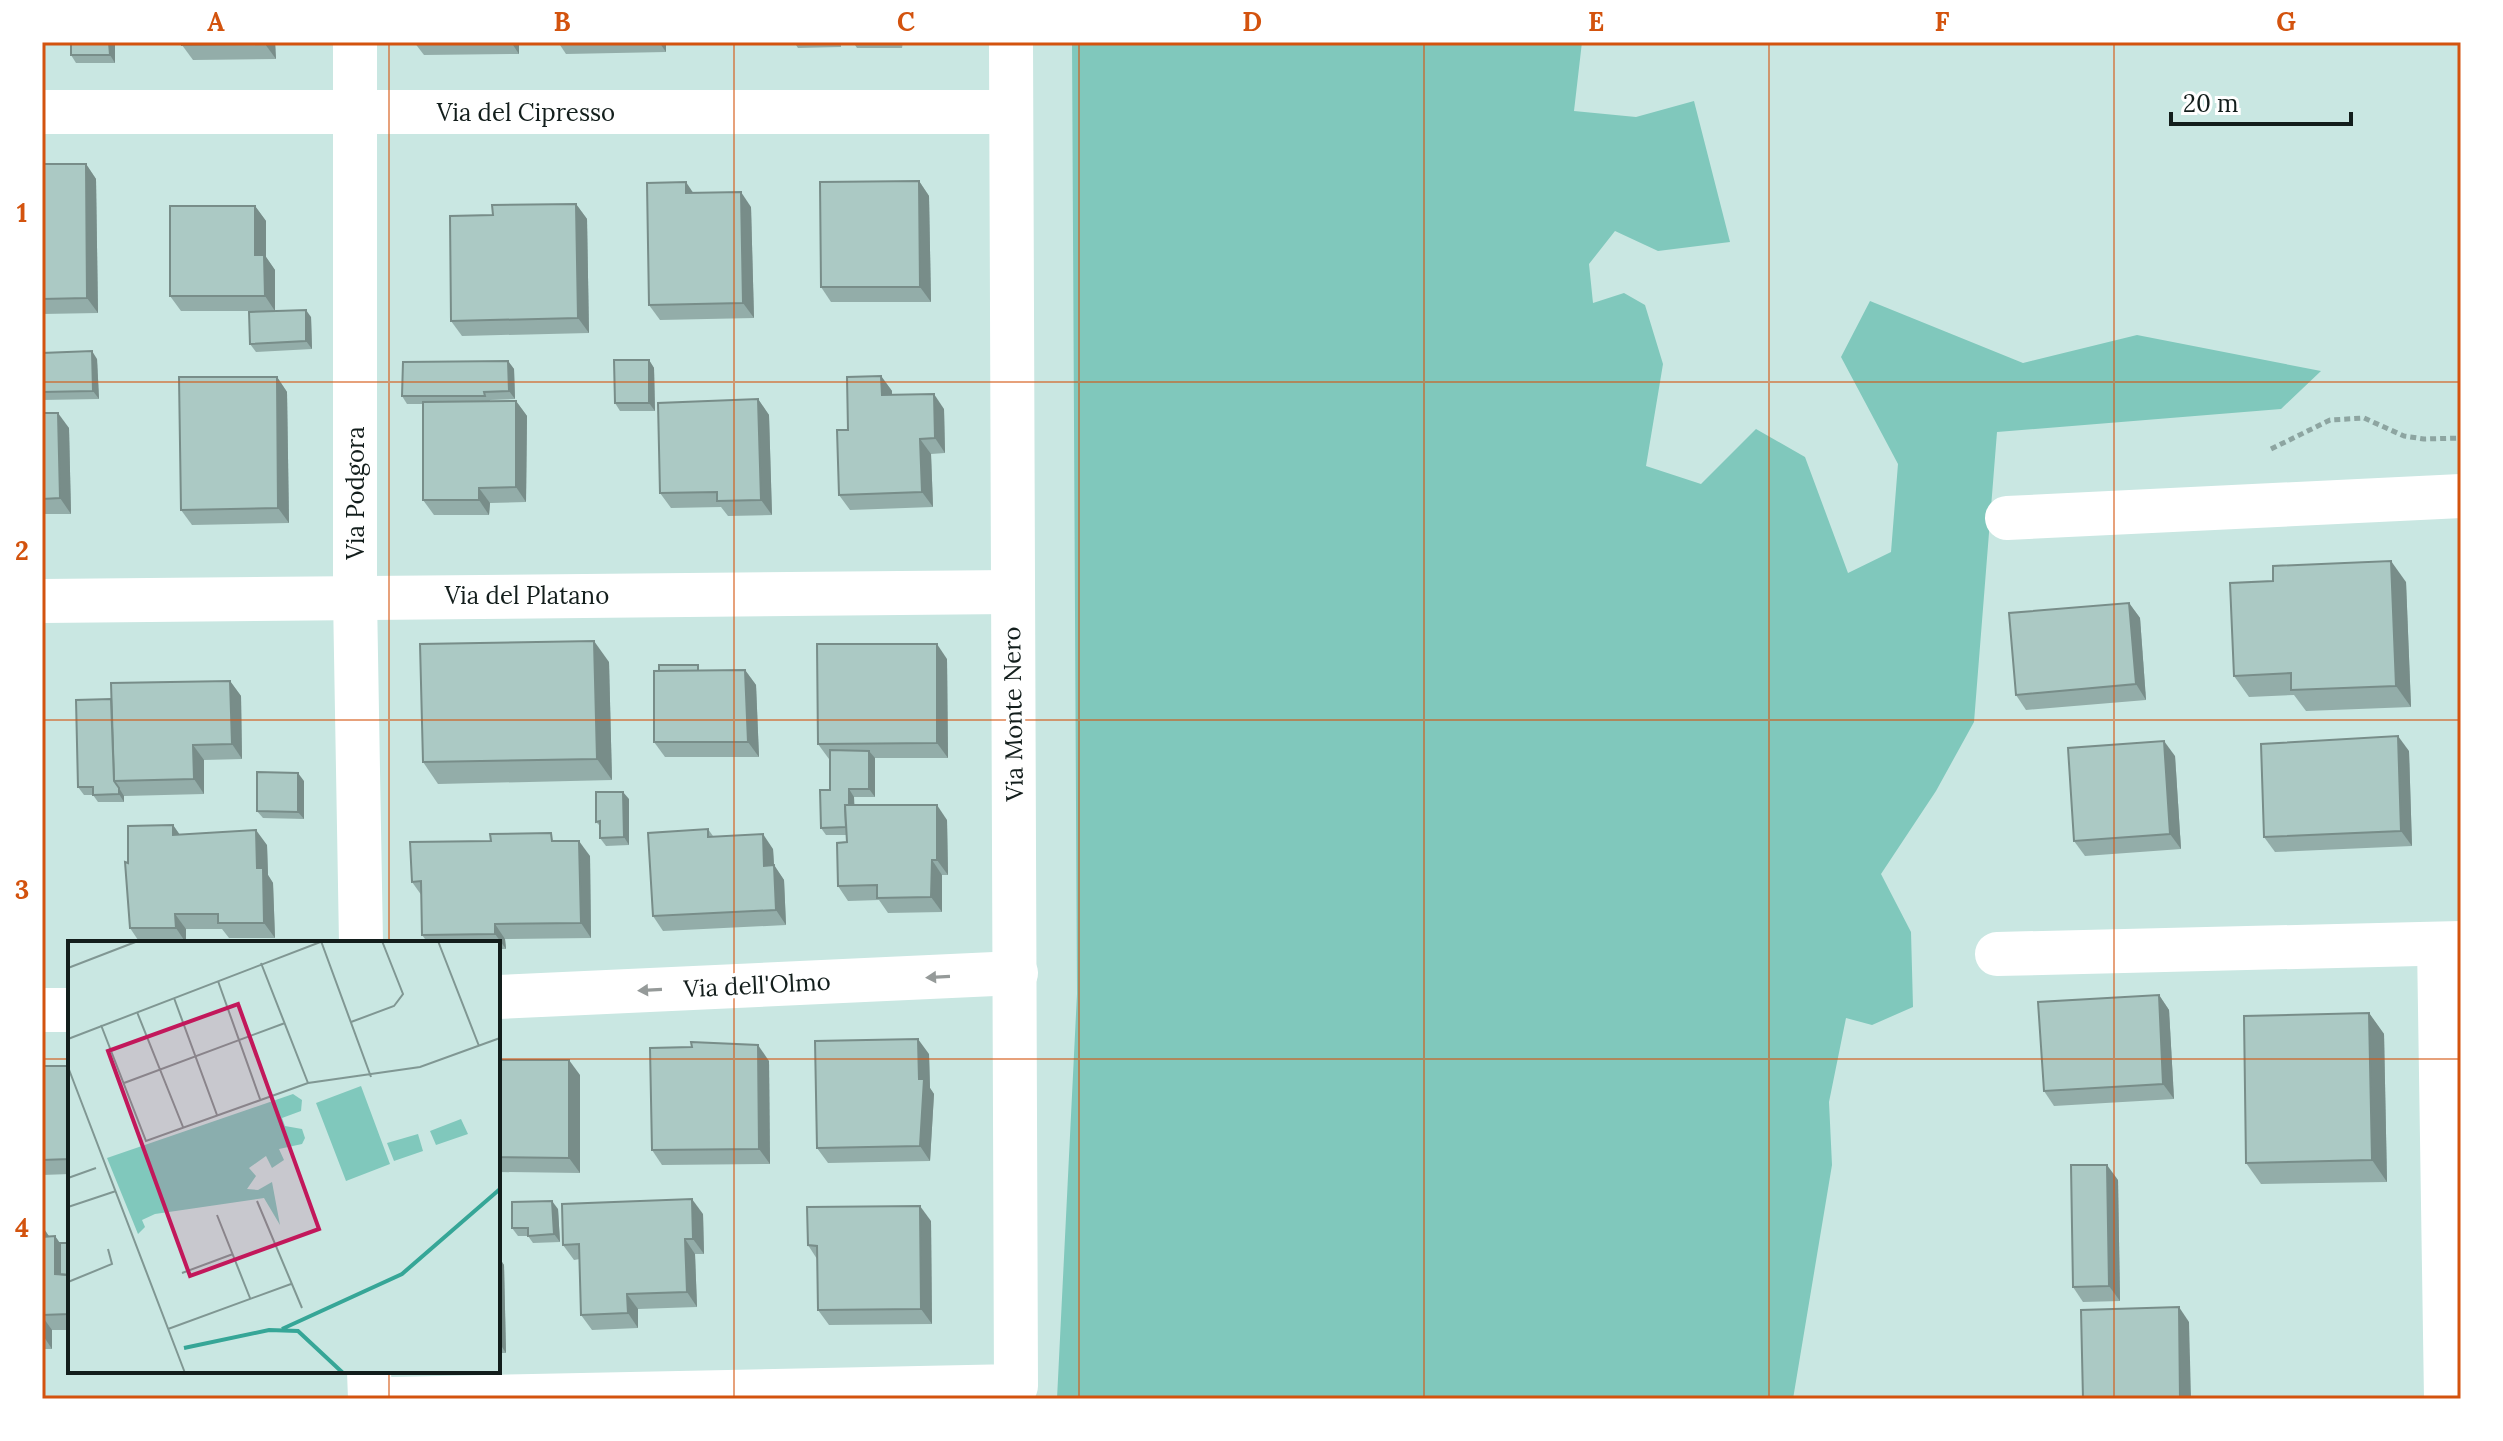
<svg xmlns="http://www.w3.org/2000/svg" width="2503" height="1441" font-family="Lora,serif">
<style>
.green{fill:#80c8bc}
.lines{fill:none;stroke-linecap:round;stroke-linejoin:round}
.path{stroke:#8da5a1;stroke-width:5;stroke-dasharray:6 4;stroke-linecap:butt}
.minor{stroke:#fff;stroke-width:44}
.wall{fill:#93ada9}
.shaded-wall{fill:#788d89}
.building{fill:#abc9c4;stroke:#788d89;stroke-width:2}
.oneway{fill:#959a99}
.grid{fill:none;stroke:#d3530e;stroke-width:2;stroke-opacity:0.55}
.labels{text-anchor:middle;dominant-baseline:central;stroke-width:7;stroke-linejoin:round;paint-order:stroke}
.street-label{font-size:24px;fill:#131e1c;stroke:#fff}
.inset-river{fill:none;stroke:#36a697;stroke-width:4}
.inset-road{fill:none;stroke:#809793;stroke-width:2}
.view{fill:#c2185b;fill-opacity:0.15;stroke:#c2185b;stroke-width:4}
.inset-edge{fill:none;stroke:#131e1c;stroke-width:4}
.neatline{fill:none;stroke:#d3530e;stroke-width:3}
.grid-label{font-size:26px;text-anchor:middle;font-weight:bold;fill:#d3530e}
</style>
<rect width="100%" height="100%" fill="#c9e7e2"/>
<polygon class="green" points="1072,42 1582,42 1574,111 1636,117 1694,101 1730,242 1658,251 1615,231 1589,264 1593,303 1624,293 1645,305 1663,364 1646,466 1701,484 1756,429 1805,457 1848,573 1891,552 1898,464 1841,357 1870,301 2023,363 2137,335 2321,371 2281,409 1997,432 1974,722 1936,791 1881,874 1911,932 1913,1007 1872,1025 1846,1018 1829,1102 1832,1165 1793,1399 1057,1399 1077,994"/>
<g class="lines">
<polyline class="path" points="2271,449 2330,420 2364,418 2404,436 2424,439 2461,438"/>
<g class="minor">
<polyline points="355,42 355,597 361,943"/>
<polyline points="42,112 1009,112"/>
<polyline points="2007,518 2461,496"/>
<polyline points="42,601 1011,592"/>
<polyline points="2439,944 2446,1399"/>
<polyline points="1997,954 2461,943"/>
<polyline points="498,997 1016,973"/>
<polyline points="42,1010 70,1010"/>
<polyline points="369,1371 370,1399"/>
<polyline points="391,1399 1016,1386 1011,42"/>
</g>
</g>
<g class="wall">
<polygon points="42,42 115,42 115,63 76,63 71,55 71,45 42,45"/>
<polygon points="275,42 276,59 193,60 182,45"/>
<polygon points="414,42 519,42 519,54 424,55"/>
<polygon points="558,42 666,42 666,52 566,54"/>
<polygon points="794,42 841,42 841,47 798,48"/>
<polygon points="853,42 903,42 902,48 857,48"/>
<polygon points="42,164 86,164 96,179 98,313 42,314"/>
<polygon points="919,181 929,196 931,302 831,302 821,287"/>
<polygon points="576,204 587,219 589,333 462,336 451,321 493,215"/>
<polygon points="255,206 266,221 266,257 275,270 275,311 181,311 170,296"/>
<polygon points="751,207 754,318 660,320 649,305"/>
<polygon points="311,317 312,349 256,352 250,344"/>
<polygon points="42,353 97,359 99,399 42,400"/>
<polygon points="649,360 654,368 655,411 620,411 615,403"/>
<polygon points="508,361 514,369 515,399 490,400 490,401 516,401 527,416 526,502 490,503 489,515 434,515 423,500 423,404 407,404 402,396"/>
<polygon points="881,376 892,391 892,395 944,409 945,453 931,454 933,507 850,510 839,495 848,430"/>
<polygon points="277,377 287,392 289,523 192,525 181,510"/>
<polygon points="758,399 769,415 772,515 728,516 721,507 671,508 660,493"/>
<polygon points="42,413 69,428 71,514 42,514"/>
<polygon points="2273,581 2406,582 2411,707 2306,711 2294,695 2249,697 2234,676"/>
<polygon points="2129,603 2140,618 2146,700 2026,710 2016,695"/>
<polygon points="947,659 948,758 875,758 875,797 854,797 854,805 947,820 948,875 942,875 942,912 888,913 879,900 848,901 838,886 847,842 846,835 826,835 821,828 830,790 830,759 829,759 818,744"/>
<polygon points="609,662 612,780 438,784 423,762"/>
<polygon points="745,670 756,685 759,757 665,757 654,742 702,671"/>
<polygon points="230,681 241,696 242,759 204,760 204,794 124,796 124,802 98,802 93,795 84,795 78,787"/>
<polygon points="2409,751 2412,846 2275,852 2264,837"/>
<polygon points="2175,756 2181,849 2085,856 2074,841"/>
<polygon points="304,781 304,819 263,818 257,811"/>
<polygon points="629,799 629,845 606,846 600,838 600,826 596,822"/>
<polygon points="173,825 180,835 267,845 268,875 273,883 275,938 229,938 222,929 186,929 186,943 140,943 130,928 128,863"/>
<polygon points="708,829 713,836 773,849 774,865 784,880 786,925 663,931 653,916"/>
<polygon points="557,841 590,856 591,938 505,939 506,949 498,949 498,943 428,943 422,935 422,896 412,882"/>
<polygon points="2159,995 2169,1010 2174,1099 2054,1106 2044,1091"/>
<polygon points="2369,1013 2384,1034 2387,1182 2261,1184 2246,1163"/>
<polygon points="929,1054 930,1088 934,1094 930,1161 828,1163 817,1148"/>
<polygon points="498,1060 580,1075 580,1173 498,1172"/>
<polygon points="769,1061 770,1164 662,1165 652,1150"/>
<polygon points="42,1066 70,1066 70,1174 42,1175"/>
<polygon points="2118,1180 2120,1301 2083,1302 2073,1287"/>
<polygon points="558,1209 560,1242 533,1243 528,1236 518,1236 512,1228"/>
<polygon points="703,1214 704,1254 695,1254 697,1307 638,1309 638,1328 592,1330 581,1315 580,1259 574,1260 563,1245"/>
<polygon points="931,1221 932,1324 829,1325 818,1310 817,1259 808,1245"/>
<polygon points="42,1226 49,1236 55,1236 60,1243 70,1243 70,1330 52,1330 52,1349 42,1349"/>
<polygon points="498,1256 504,1265 506,1353 498,1353"/>
</g>
<g class="shaded-wall">
<polygon points="109,42 115,42 115,63 110,55"/>
<polygon points="265,42 275,42 276,59 265,44"/>
<polygon points="511,42 519,42 519,54"/>
<polygon points="659,42 666,42 666,52"/>
<polygon points="86,164 96,179 98,313 87,298"/>
<polygon points="919,181 929,196 931,302 920,287"/>
<polygon points="686,182 696,197 686,193"/>
<polygon points="741,192 751,207 754,318 743,303"/>
<polygon points="576,204 587,219 589,333 578,318"/>
<polygon points="255,206 266,221 266,257 275,270 275,311 265,296 255,255"/>
<polygon points="306,310 311,317 312,349 306,341"/>
<polygon points="92,351 97,359 99,399 93,391"/>
<polygon points="649,360 654,368 655,411 649,403"/>
<polygon points="508,361 514,369 515,399 509,391"/>
<polygon points="881,376 892,391 892,410 882,395"/>
<polygon points="277,377 287,392 289,523 278,508"/>
<polygon points="934,394 944,409 945,453 935,438"/>
<polygon points="758,399 769,415 772,515 761,500"/>
<polygon points="516,401 527,416 526,502 516,487"/>
<polygon points="58,413 69,428 71,514 60,498"/>
<polygon points="920,439 931,454 933,507 922,492"/>
<polygon points="479,488 490,503 489,515 479,500"/>
<polygon points="2391,561 2406,582 2411,707 2396,686"/>
<polygon points="2129,603 2140,618 2146,700 2136,684"/>
<polygon points="594,641 609,662 612,780 597,759"/>
<polygon points="937,644 947,659 948,758 937,743"/>
<polygon points="745,670 756,685 759,757 748,742"/>
<polygon points="230,681 241,696 242,759 232,744"/>
<polygon points="2398,736 2409,751 2412,846 2401,831"/>
<polygon points="2164,741 2175,756 2181,849 2170,834"/>
<polygon points="193,745 204,760 204,794 194,779"/>
<polygon points="869,751 875,758 875,797 869,789"/>
<polygon points="298,773 304,781 304,819 298,812"/>
<polygon points="119,788 124,796 124,802 119,794"/>
<polygon points="849,789 854,797 856,834 850,826"/>
<polygon points="623,792 629,799 629,845 624,837"/>
<polygon points="937,805 947,820 948,875 937,860"/>
<polygon points="173,825 184,841 173,835"/>
<polygon points="256,830 267,845 268,875 273,883 275,938 264,923 257,868"/>
<polygon points="763,834 773,849 774,865 784,880 786,925 776,910 764,866"/>
<polygon points="579,841 590,856 591,938 581,923"/>
<polygon points="932,860 942,875 942,912 931,897"/>
<polygon points="175,914 186,929 186,943 176,928"/>
<polygon points="495,924 505,939 506,949 495,934"/>
<polygon points="2159,995 2169,1010 2174,1099 2163,1084"/>
<polygon points="2369,1013 2384,1034 2387,1182 2372,1160"/>
<polygon points="918,1039 929,1054 930,1088 934,1094 930,1161 920,1146"/>
<polygon points="758,1045 769,1061 770,1164 759,1149"/>
<polygon points="569,1060 580,1075 580,1173 569,1158"/>
<polygon points="2107,1165 2118,1180 2120,1301 2109,1286"/>
<polygon points="692,1199 703,1214 704,1254 693,1239"/>
<polygon points="552,1201 558,1209 560,1242 554,1234"/>
<polygon points="920,1206 931,1221 932,1324 921,1309"/>
<polygon points="42,1226 50,1238 42,1240"/>
<polygon points="55,1236 65,1251 66,1281 55,1274"/>
<polygon points="685,1239 695,1254 697,1307 687,1292"/>
<polygon points="498,1256 504,1265 506,1353 498,1341"/>
<polygon points="627,1294 638,1309 638,1328 628,1313"/>
<polygon points="2179,1307 2189,1322 2191,1399 2180,1399"/>
<polygon points="42,1316 52,1330 52,1349 42,1334"/>
</g>
<g class="building">
<polygon points="71,42 109,42 110,55 71,55"/>
<polygon points="182,42 265,42 265,44 182,45"/>
<polygon points="42,164 86,164 87,298 42,299"/>
<polygon points="919,181 920,287 821,287 820,182"/>
<polygon points="686,182 686,193 741,192 743,303 649,305 647,183"/>
<polygon points="576,204 578,318 451,321 450,216 493,215 492,205"/>
<polygon points="170,206 255,206 255,255 264,255 265,296 170,296"/>
<polygon points="306,310 306,341 250,344 249,312"/>
<polygon points="92,351 93,391 42,392 42,353"/>
<polygon points="614,360 649,360 649,403 615,403"/>
<polygon points="508,361 509,391 484,392 485,396 402,396 403,362"/>
<polygon points="881,376 882,395 934,394 935,438 920,439 922,492 839,495 837,430 848,430 847,377"/>
<polygon points="179,377 277,377 278,508 181,510"/>
<polygon points="758,399 761,500 717,501 717,492 660,493 658,403"/>
<polygon points="516,401 516,487 479,488 479,500 423,500 423,402"/>
<polygon points="42,413 58,413 60,498 42,499"/>
<polygon points="2391,561 2396,686 2291,690 2291,673 2234,676 2230,583 2273,581 2273,566"/>
<polygon points="2129,603 2136,684 2016,695 2009,613"/>
<polygon points="594,641 597,759 423,762 420,644"/>
<polygon points="817,644 937,644 937,743 818,744"/>
<rect x="659" y="665" width="39" height="6"/>
<polygon points="745,670 748,742 654,742 654,671"/>
<polygon points="230,681 232,744 193,745 194,779 114,781 111,683"/>
<polygon points="111,699 114,781 119,788 119,794 93,795 93,787 78,787 76,700"/>
<polygon points="2398,736 2401,831 2264,837 2261,744"/>
<polygon points="2164,741 2170,834 2074,841 2068,748"/>
<polygon points="830,750 869,751 869,789 849,789 849,805 845,805 846,827 821,828 820,790 830,790"/>
<polygon points="257,772 298,773 298,812 257,811"/>
<polygon points="596,792 623,792 624,837 600,838 600,821 596,822"/>
<polygon points="845,805 937,805 937,860 932,860 931,897 877,898 877,885 838,886 837,843 847,842"/>
<polygon points="173,825 173,835 256,830 257,868 263,868 264,923 218,923 218,914 175,914 176,928 130,928 125,862 128,863 128,826"/>
<polygon points="708,829 708,837 763,834 764,866 774,865 776,910 653,916 648,833"/>
<polygon points="551,833 552,841 579,841 581,923 495,924 495,934 422,935 421,881 412,882 410,842 491,841 490,834"/>
<polygon points="2159,995 2163,1084 2044,1091 2038,1002"/>
<polygon points="2369,1013 2372,1160 2246,1163 2244,1016"/>
<polygon points="918,1039 919,1079 924,1079 920,1146 817,1148 815,1041"/>
<polygon points="691,1042 758,1045 759,1149 652,1150 650,1048 692,1047"/>
<polygon points="498,1060 569,1060 569,1158 498,1157"/>
<polygon points="42,1066 70,1066 70,1159 42,1160"/>
<polygon points="2071,1165 2107,1165 2109,1286 2073,1287"/>
<polygon points="692,1199 693,1239 685,1239 687,1292 627,1294 628,1313 581,1315 579,1244 563,1245 562,1204"/>
<polygon points="552,1201 554,1234 528,1236 528,1228 512,1228 512,1202"/>
<polygon points="920,1206 921,1309 818,1310 817,1246 808,1245 807,1207"/>
<polygon points="55,1236 55,1274 70,1275 70,1314 42,1315 42,1237"/>
<polygon points="60,1243 70,1243 70,1275 60,1274"/>
<polygon points="2179,1307 2180,1399 2083,1399 2081,1310"/>
</g>
<defs><path id="oneway-solid" d="M-6-.8H1V-3.2L6.5 0L1 3.2V.8H-6Z" transform="scale(2)"/></defs>
<g class="oneway">
<use href="#oneway-solid" transform="translate(938 977) rotate(177)"/>
<use href="#oneway-solid" transform="translate(650 990) rotate(177)"/>
</g>
<path class="grid" d="M389,42V943M734,42V1399M1079,42V1399M1424,42V1399M1769,42V1399M2114,42V1399M42,382H2461M42,720H2461M42,1059H70M498,1059H2461M389,1371V1399"/>
<g class="labels">
<g class="street-label">
<text x="526" y="112">Via del Cipresso</text>
<text transform="translate(355 493) rotate(-90)">Via Podgora</text>
<text x="527" y="595">Via del Platano</text>
<text transform="translate(1013 714) rotate(-91)">Via Monte Nero</text>
<text transform="translate(757 985) rotate(-3)">Via dell'Olmo</text>
</g>
</g>
<g transform="translate(68 941)">
<rect width="432" height="432" fill="#c9e7e2"/>
<path d="M293,145L322,223L278,240L248,162ZM225,153L234,159L233,170L214,177L217,185L234,188L237,197L234,203L211,208L216,219L204,227L198,215L181,227L188,235L179,248L190,249L204,241L212,284L196,257L87,273L74,279L77,286L70,293L39,217ZM393,178L400,193L368,204L362,190ZM350,193L355,210L326,220L319,202Z" fill="#80c8bc"/>
<path class="inset-river" d="M214,388L334,333L432,248M116,407L201,389L230,390L275,432"/>
<path class="inset-road" d="M253,0L303,136M370,0L411,105M193,22L240,142M0,27L70,0M150,40L192,158M106,57L149,174M69,71L115,186M283,81L326,65L335,53L314,0M33,84L78,200L240,142L352,126L432,97M0,98L255,0M0,126L117,432M56,142L217,82M0,237L28,227M189,260L234,367M0,266L48,250M149,274L182,357M114,332L165,313M0,341L44,323L40,308M100,388L223,343"/>
<path class="view" d="M170,63L251,288L122,335L40,110Z"/>
<rect width="432" height="432" class="inset-edge"/>
</g>
<rect width="2503" height="1441" fill="none" stroke="#ffffff" stroke-width="88"/>
<path d="M2171 112v12h180v-12" fill="none" stroke="#131e1c" stroke-width="4"/>
<text x="2183" y="112" font-size="24" fill="#131e1c" stroke="#ffffff" stroke-width="6" paint-order="stroke">20 m</text>
<rect x="44" y="44" width="2415" height="1353" class="neatline"/>
<g class="grid-label">
<text x="216" y="31">A</text>
<text x="562" y="31">B</text>
<text x="906" y="31">C</text>
<text x="1252" y="31">D</text>
<text x="1596" y="31">E</text>
<text x="1942" y="31">F</text>
<text x="2286" y="31">G</text>
<text x="22" y="222">1</text>
<text x="22" y="560">2</text>
<text x="22" y="899">3</text>
<text x="22" y="1237">4</text>
</g>
</svg>
